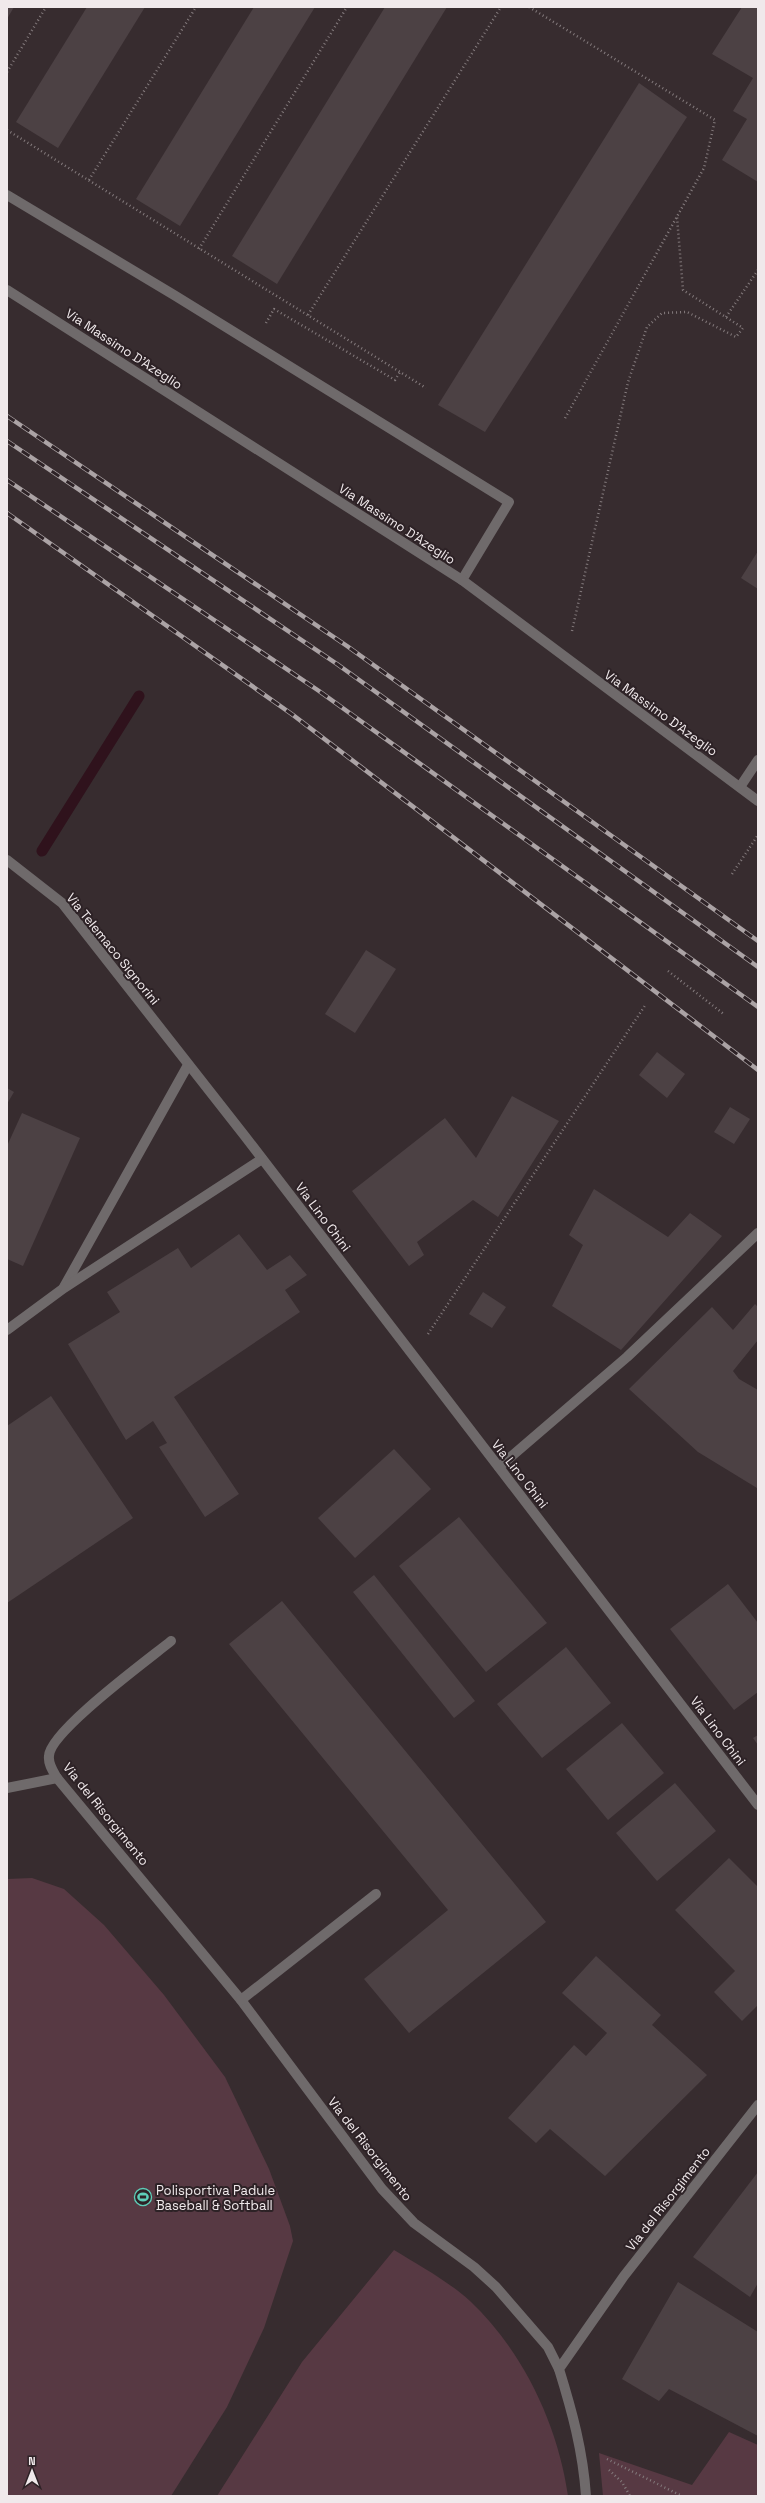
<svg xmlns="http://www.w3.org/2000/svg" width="765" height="2503" font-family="'Space Grotesk',sans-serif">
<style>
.green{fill:#573943}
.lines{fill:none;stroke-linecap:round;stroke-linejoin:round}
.stream{stroke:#2f121c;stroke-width:11}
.building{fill:#4c4144}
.path{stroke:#847b7d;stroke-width:2.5;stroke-dasharray:1 3;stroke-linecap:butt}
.service{stroke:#6f6a6b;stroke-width:10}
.minor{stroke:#6f6a6b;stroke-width:10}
.rail-casing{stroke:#aba3a5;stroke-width:4.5}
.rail{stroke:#2d2226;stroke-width:3;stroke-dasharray:9;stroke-linecap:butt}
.labels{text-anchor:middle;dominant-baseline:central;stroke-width:4;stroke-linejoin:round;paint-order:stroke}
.street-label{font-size:13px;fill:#f0e9eb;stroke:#2d2226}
.poi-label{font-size:13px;fill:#f0e9eb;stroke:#2d2226;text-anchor:start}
</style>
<rect width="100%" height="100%" fill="#372c2f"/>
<g class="green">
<polygon points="32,1878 64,1889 104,1925 164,1995 225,2077 269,2169 290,2226 293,2241 264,2328 227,2407 171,2496 7,2496 7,1879"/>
<path d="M394,2250C420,2266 448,2281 470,2301C523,2351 558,2425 568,2496H217L302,2362Z"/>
<polygon points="729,2432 758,2445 758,2496 603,2496 599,2453 692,2485"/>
</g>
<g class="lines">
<polyline class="stream" points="42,851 139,696"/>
</g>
<g class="building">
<polygon points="7,7 14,7 7,19"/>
<polygon points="87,7 145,7 58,148 16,122"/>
<polygon points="254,7 315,7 180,226 136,199"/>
<polygon points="385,7 447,7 277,284 232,256"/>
<polygon points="742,7 758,7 758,182 722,160 747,119 733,111 753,78 712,54"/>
<polygon points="639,83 687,117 485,432 438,405"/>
<polygon points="758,551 758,589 741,578"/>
<polygon points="366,950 396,969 355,1033 325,1014"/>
<polygon points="657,1052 685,1074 667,1098 639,1075"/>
<polygon points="7,1088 14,1092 7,1104"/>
<polygon points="512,1096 559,1121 498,1217 473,1200 417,1242 424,1255 409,1266 352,1191 445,1118 476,1158"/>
<polygon points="730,1107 750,1119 734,1144 714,1132"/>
<polygon points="22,1113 80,1138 23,1266 7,1259 7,1146"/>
<polygon points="594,1189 668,1237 690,1213 722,1236 621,1350 552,1306 583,1245 569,1235"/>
<polygon points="239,1234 267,1270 290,1255 307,1275 285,1290 300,1312 174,1397 239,1494 205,1517 159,1447 167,1443 153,1421 126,1440 68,1344 120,1312 107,1292 178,1248 191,1268"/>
<polygon points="483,1292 506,1307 492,1328 469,1314"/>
<polygon points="755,1304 758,1307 758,1340 733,1371 739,1379 758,1390 757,1488 698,1452 629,1389 712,1307 733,1330"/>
<polygon points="51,1396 133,1518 7,1603 7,1426"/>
<polygon points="394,1449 431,1489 355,1558 318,1518"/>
<polygon points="459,1517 547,1623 486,1672 399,1566"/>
<polygon points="374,1575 475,1701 454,1718 353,1592"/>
<polygon points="728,1584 758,1623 758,1692 734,1710 670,1629"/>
<polygon points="282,1601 546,1922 409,2033 364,1979 448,1910 229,1644"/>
<polygon points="566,1647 611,1703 542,1758 497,1704"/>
<polygon points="622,1723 664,1773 608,1820 566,1769"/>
<polygon points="758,1735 758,1745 753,1738"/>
<polygon points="675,1783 716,1831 657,1881 616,1833"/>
<polygon points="729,1858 758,1887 758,2005 742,2021 714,1992 735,1971 675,1910"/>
<polygon points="596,1956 661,2015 652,2025 707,2075 605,2176 550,2129 536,2143 508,2118 574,2045 586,2056 607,2033 562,1993"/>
<polygon points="758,2172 758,2283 750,2297 693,2257"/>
<polygon points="678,2282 758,2332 758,2436 669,2389 659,2401 622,2379"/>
</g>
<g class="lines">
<g class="path">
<polyline points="529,7 715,120 704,168 564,420"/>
<polyline points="7,72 46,7"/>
<polyline points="7,130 426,388"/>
<polyline points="89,180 196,7"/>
<polyline points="199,249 347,7"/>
<polyline points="308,315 501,7"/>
<polyline points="726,317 758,270"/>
<polyline points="266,323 274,309 395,380 400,372"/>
<polyline points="572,631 628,382 647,327 662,313 687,312 736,337 743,328 683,290 677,217"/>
<polyline points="732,874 758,835"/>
<polyline points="668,971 725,1015"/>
<polyline points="428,1334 646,1004"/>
<polyline points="607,2459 682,2496"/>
<polyline points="609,2470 622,2482 630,2496"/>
</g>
<g class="service">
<polyline points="7,195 174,295 509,502 462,580"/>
<polyline points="499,1467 627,1357 758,1233"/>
<polyline points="7,1788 57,1778"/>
</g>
<g class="minor">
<polyline points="7,290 462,580 758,801"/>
<polyline points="740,787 758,760"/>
<polyline points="7,860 62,903 244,1135 758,1805"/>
<polyline points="64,1287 188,1065"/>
<polyline points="7,1330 64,1288 262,1159"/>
<path d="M171,1641C149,1659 49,1732 49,1756C48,1764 53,1771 57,1778L241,2000L382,2189L414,2223L474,2267L496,2287L548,2347L559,2369"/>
<polyline points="241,2000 376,1894"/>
<path d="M586,2496C583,2451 572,2411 559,2369L624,2276L758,2105"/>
</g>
<g class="rail-casing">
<g id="rail">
<polyline points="7,416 347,646 758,941"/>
<polyline points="7,441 337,664 758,967"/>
<polyline points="7,480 319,691 758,1007"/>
<polyline points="7,513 293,715 758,1070"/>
</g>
</g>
<use href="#rail" class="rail"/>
</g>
<defs>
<g id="stadium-ring" transform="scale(0.9)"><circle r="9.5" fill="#2d2226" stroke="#5eceb8" stroke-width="1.5"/><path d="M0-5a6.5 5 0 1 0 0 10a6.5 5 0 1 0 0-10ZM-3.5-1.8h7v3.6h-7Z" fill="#5eceb8"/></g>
</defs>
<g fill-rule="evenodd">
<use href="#stadium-ring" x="143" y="2197"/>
</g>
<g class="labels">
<g class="street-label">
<text transform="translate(124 349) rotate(33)">Via Massimo D'Azeglio</text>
<text transform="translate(397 524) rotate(33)">Via Massimo D'Azeglio</text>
<text transform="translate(661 713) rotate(36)">Via Massimo D'Azeglio</text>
<text transform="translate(113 949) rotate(51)">Via Telemaco Signorini</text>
<text transform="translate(323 1217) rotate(53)">Via Lino Chini</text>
<text transform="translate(520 1474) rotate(52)">Via Lino Chini</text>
<text transform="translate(718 1731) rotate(53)">Via Lino Chini</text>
<text transform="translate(106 1814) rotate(51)">Via del Risorgimento</text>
<text transform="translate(370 2149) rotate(52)">Via del Risorgimento</text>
<text transform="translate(668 2199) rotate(-52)">Via del Risorgimento</text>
</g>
<g class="poi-label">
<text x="156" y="2190">Polisportiva Padule<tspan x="156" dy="15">Baseball &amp; Softball</tspan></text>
</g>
</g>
<rect width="765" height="2503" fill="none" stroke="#f0e9eb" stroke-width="16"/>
<g transform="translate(32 2471)" stroke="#2d2226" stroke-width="3" paint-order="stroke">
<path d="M0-3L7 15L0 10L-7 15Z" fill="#f0e9eb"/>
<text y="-6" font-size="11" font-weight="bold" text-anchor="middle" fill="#f0e9eb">N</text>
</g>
</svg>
